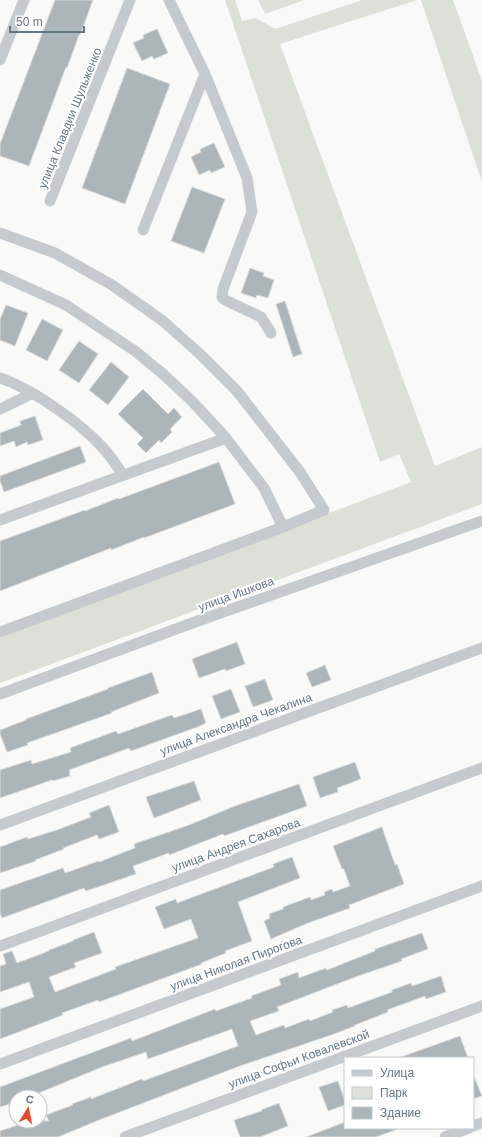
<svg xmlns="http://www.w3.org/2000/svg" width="482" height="1137" font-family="Helvetica,sans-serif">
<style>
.green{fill:#dbe1d7}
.building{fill:#abb5ba;stroke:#dbdbd9}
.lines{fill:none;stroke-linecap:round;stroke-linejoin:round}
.minor{stroke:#c4cacd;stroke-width:11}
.labels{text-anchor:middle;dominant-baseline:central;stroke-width:4;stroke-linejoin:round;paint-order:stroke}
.street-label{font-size:12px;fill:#637783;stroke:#fff}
</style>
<rect width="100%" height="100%" fill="#f9f9f7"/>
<g class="green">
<polygon points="225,0 235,0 242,21 256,18 275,29 362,0 417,0 280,44 435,466 482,447 482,504 0,683 0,638 411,482 399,454 380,462"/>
<polygon points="258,0 304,0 265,14"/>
<polygon points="421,0 453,0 482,81 482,182"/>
</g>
<g class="building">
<polygon points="55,0 93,0 80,35 79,35 67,68 66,67 29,166 0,156 0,144"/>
<polygon points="157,29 168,53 154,59 152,56 142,61 133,43 144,38 143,35"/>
<polygon points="127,68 170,84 125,204 82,188"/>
<polygon points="214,143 225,167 211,173 210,170 199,175 191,157 201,152 200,149"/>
<polygon points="192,187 225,199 204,253 171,241"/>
<polygon points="250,268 264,273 263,276 274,280 268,298 257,295 256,298 241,293"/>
<polygon points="285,301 302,354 293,357 276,304"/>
<polygon points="6,305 28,313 15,346 0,340 0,319"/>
<polygon points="42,319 63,330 47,361 26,350"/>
<polygon points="79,341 98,354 79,383 59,370"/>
<polygon points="111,362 129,377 108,405 89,390"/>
<polygon points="143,389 168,414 174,408 182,417 170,429 172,432 161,443 159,440 146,453 137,444 143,438 118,414"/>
<polygon points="35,416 43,440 28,445 27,442 16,447 14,441 0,446 0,433 21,425 20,421"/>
<polygon points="80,446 86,462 4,492 0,481 0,476"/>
<polygon points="219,462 235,504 144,538 144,537 111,550 111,548 0,591 0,541 85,510 85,511 118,498 119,499"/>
<polygon points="237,642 245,664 226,671 225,669 199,678 192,659"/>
<polygon points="325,665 331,680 312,687 306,673"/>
<polygon points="152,672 159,693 111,712 112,713 27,743 28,745 7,752 0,734 0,730 26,720 26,719 108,689 108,688"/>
<polygon points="265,679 273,700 253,707 245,686"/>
<polygon points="231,689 240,712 221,719 212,696"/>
<polygon points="201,709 206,723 200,726 131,751 129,748 69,770 70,776 53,781 52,780 0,798 0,770 31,760 32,764 71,752 70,748 116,731 118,734 172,715 174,718"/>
<polygon points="355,762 361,779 337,788 338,792 320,798 313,777"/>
<polygon points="194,781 201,800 154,818 146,797"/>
<polygon points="299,784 307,806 224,836 223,834 169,855 169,853 133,866 136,874 86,891 84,888 2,918 0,913 0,890 63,868 65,873 99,861 99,862 135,848 134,844 189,825 235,806"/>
<polygon points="109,805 119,832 99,839 97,835 63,848 64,849 35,860 36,861 0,873 0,847 27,837 28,839 57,830 91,817 89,813"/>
<polygon points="382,827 395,865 397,864 404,884 349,905 350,908 308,923 271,939 264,921 270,918 269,914 283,909 283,907 310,897 311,900 325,895 324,892 332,889 333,892 350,886 344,869 342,869 333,846"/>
<polygon points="292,857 300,878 238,902 252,941 225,951 226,953 201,963 202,964 99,1002 98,1000 62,1013 63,1015 0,1039 0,1009 34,997 29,982 0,992 0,966 6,964 3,954 12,951 17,963 49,951 49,950 73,941 73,940 94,932 102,953 74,963 76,967 49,977 55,992 116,969 115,967 198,938 191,919 164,929 155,907 176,899 177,903 274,867 273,864"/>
<polygon points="422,933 428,949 401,959 402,961 358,976 277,1007 279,1011 250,1021 256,1035 284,1025 285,1028 309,1019 310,1021 333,1012 332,1010 347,1005 348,1008 392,992 392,990 411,983 412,986 441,976 446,992 426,999 425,996 387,1010 388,1012 355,1025 355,1026 334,1034 237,1067 99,1120 58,1137 0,1137 0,1131 30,1121 49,1121 46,1115 73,1105 72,1104 91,1097 91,1099 142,1079 143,1081 238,1046 232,1029 148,1059 146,1052 102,1067 29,1097 16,1097 16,1102 0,1107 0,1087 131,1038 132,1041 215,1009 216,1011 252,998 251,996 281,985 279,979 298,972 299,978 326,968 327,970 375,951 375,949"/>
<polygon points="460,1036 468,1058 401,1058 401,1057"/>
<polygon points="473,1074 482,1096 473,1099"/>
<polygon points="338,1081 345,1101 345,1105 328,1111 319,1087"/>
<polygon points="279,1103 288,1126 260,1137 240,1137 234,1120 262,1111 261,1110"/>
<polygon points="345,1122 345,1128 398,1128 398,1129 376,1137 306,1137"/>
</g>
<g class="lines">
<g class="minor">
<polyline points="169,0 205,74 247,178 252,212 223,289 222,297 225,300 261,317 271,333"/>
<polyline points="0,60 24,0"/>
<polyline points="50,201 130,0"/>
<polyline points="143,230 205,74"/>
<polyline points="0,233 55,253 112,285 163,321 201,355 237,391 300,472 324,510 283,527 0,632"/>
<polyline points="0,275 66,305 135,351 163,374 192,401 226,438 264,488 283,527"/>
<path d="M0,378C32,389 81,423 103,448C111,456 117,466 123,475"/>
<polyline points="0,409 31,394"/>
<polyline points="0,520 226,438"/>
<polyline points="0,694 195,622 482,521"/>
<polyline points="0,825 482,648"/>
<polyline points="0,946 482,768"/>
<polyline points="0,1064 482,886"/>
<polyline points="473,1126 482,1123"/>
<polyline points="125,1137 482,1006"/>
<polyline points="445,1137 469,1128"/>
</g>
</g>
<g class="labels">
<g class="street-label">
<text transform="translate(70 118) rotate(-68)">улица Клавдии Шульженко</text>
<text transform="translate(236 594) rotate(-20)">улица Ишкова</text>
<text transform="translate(236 724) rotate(-20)">улица Александра Чекалина</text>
<text transform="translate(236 845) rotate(-20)">улица Андрея Сахарова</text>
<text transform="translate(236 963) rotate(-20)">улица Николая Пирогова</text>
<text transform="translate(299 1059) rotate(-20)">улица Софьи Ковалевской</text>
</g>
</g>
<rect x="344" y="1057" width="130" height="72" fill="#ffffff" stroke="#c1c9cd"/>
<rect x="352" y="1070" width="20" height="6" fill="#c4cacd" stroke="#c1c9cd"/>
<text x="380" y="1077" font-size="12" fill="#637783">Улица</text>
<rect x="352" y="1087" width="20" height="12" fill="#dbe1d7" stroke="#c1c9cd"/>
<text x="380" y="1097" font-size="12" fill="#637783">Парк</text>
<rect x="352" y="1107" width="20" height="12" fill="#abb5ba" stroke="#c1c9cd"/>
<text x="380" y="1117" font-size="12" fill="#637783">Здание</text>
<g transform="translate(28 1109) rotate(10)"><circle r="19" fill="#ffffff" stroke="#c1c9cd"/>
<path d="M0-3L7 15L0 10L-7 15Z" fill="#eb4825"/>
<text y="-6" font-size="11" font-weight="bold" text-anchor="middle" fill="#637783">С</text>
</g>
<path d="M10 26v6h74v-6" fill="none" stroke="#637783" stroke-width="2"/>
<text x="16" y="26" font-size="12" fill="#637783" stroke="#ffffff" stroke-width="3" paint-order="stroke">50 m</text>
</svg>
